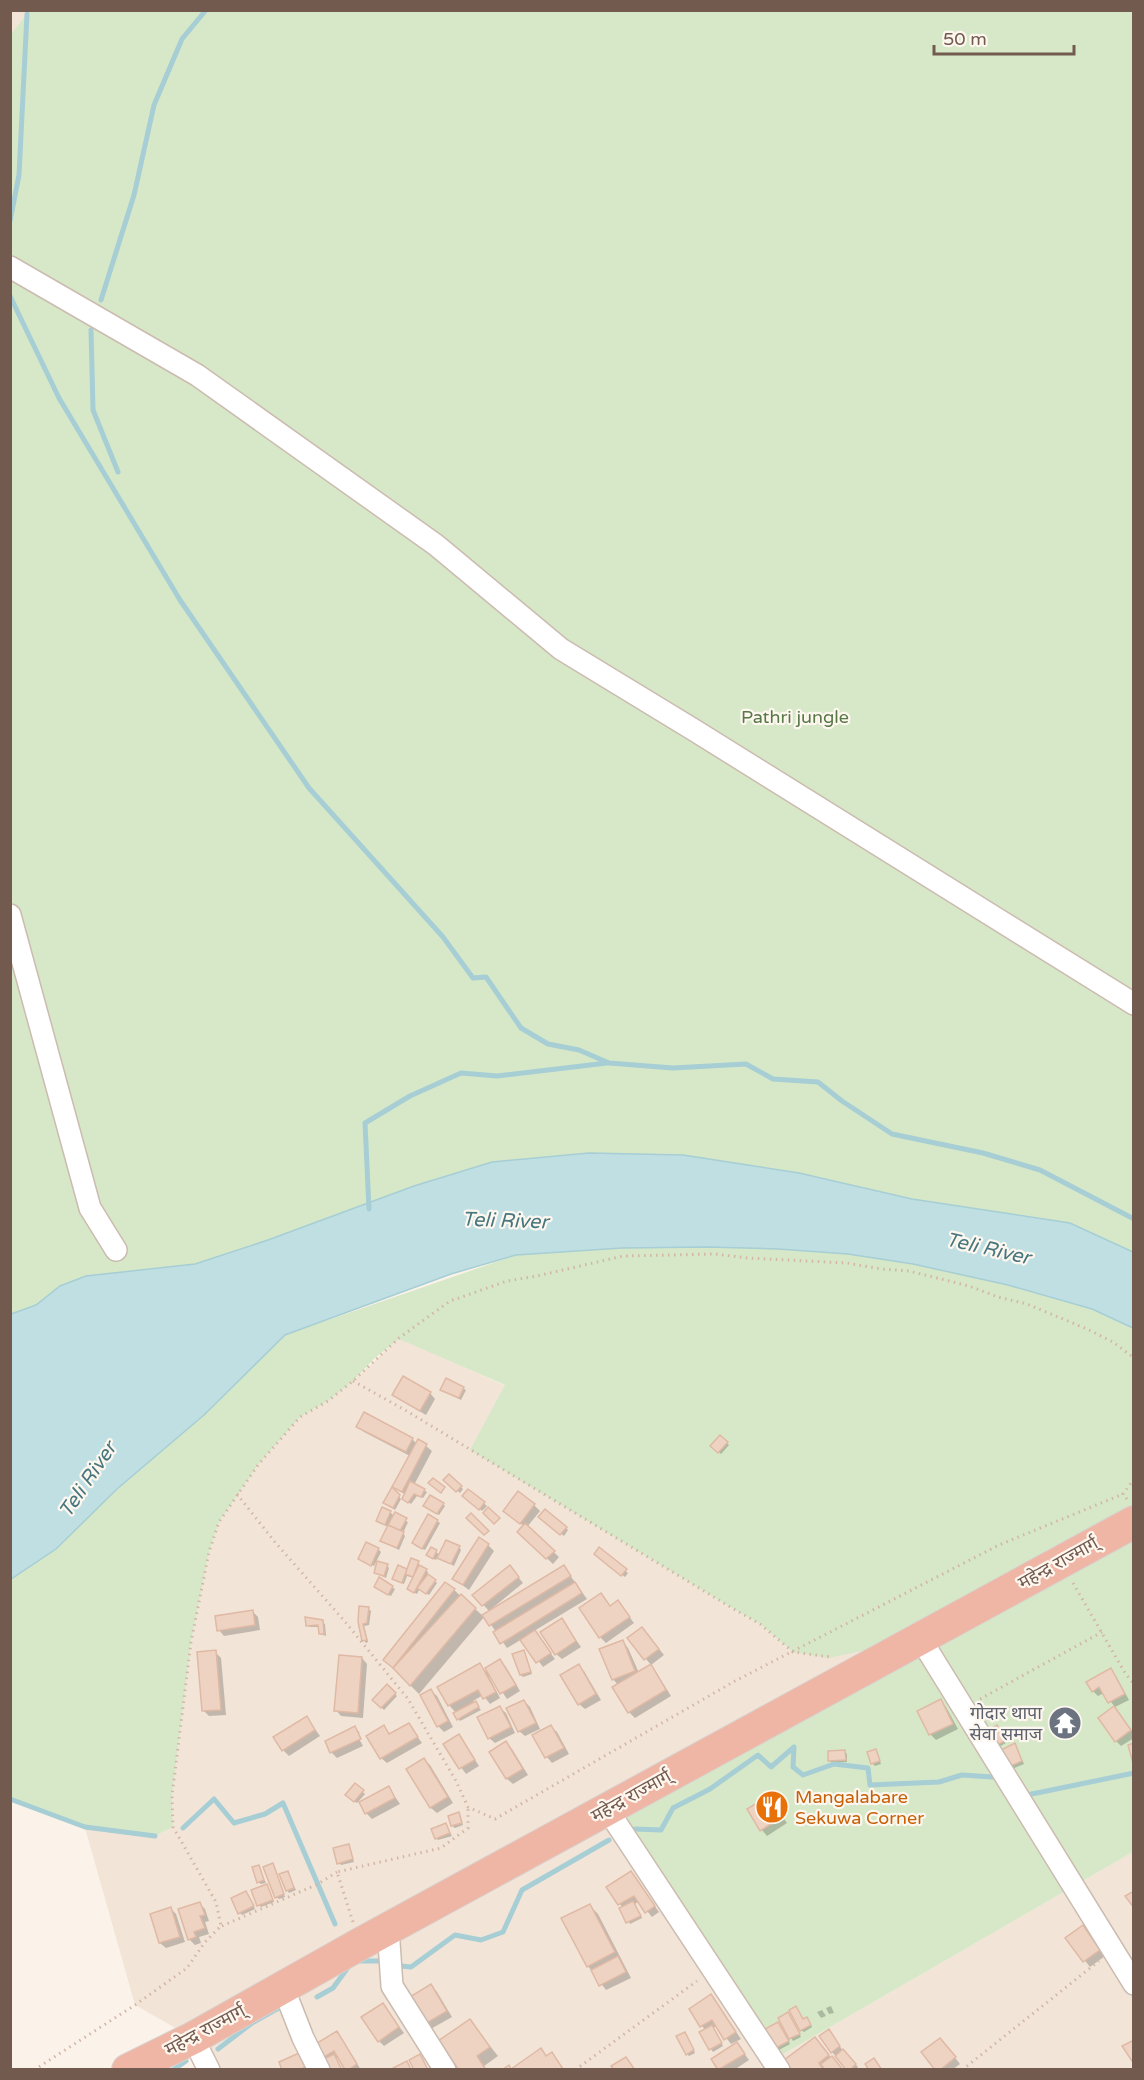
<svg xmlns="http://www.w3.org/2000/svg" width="1144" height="2080" font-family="'Varela Round','Noto Sans Devanagari',sans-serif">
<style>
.residential{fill:#f2e5d8}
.green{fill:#d6e8c8}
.water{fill:#bfdfe3;stroke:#a6ced4;stroke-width:1.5}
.shadow{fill:#0003}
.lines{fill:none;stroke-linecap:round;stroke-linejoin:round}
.stream{stroke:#a6ced4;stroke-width:5}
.building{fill:#eed3c3;stroke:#e0b9a4;stroke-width:1.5}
.minor-casing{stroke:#ccbbb0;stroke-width:24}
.highway-casing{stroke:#d8d1cd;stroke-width:34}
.path{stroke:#d3b6a6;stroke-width:3;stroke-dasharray:1.5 4.5;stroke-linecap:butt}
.minor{stroke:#fff;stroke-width:21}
.highway{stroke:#f0b6a5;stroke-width:32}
.labels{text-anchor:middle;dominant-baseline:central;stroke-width:4.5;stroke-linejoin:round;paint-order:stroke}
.park-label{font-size:18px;fill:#577847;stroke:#fef7ef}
.street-label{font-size:18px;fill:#735a4e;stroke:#fef7ef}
.worship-label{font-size:18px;fill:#5b616d;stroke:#fef7ef;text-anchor:end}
.food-label{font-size:18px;fill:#c56008;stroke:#fef7ef;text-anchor:start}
.water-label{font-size:20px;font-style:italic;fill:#47777e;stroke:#fef7ef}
</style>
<rect width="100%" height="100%" fill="#fbf3e9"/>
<g class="residential">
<polygon points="11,11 26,11 27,14 11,35"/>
<polygon points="399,1338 506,1386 471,1450 732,1608 760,1624 793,1652 920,1638 773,2060 1133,1852 1133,2069 209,2069 193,2038 135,2005 85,1828 155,1836 173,1827 172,1796 191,1642 209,1552 219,1522 258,1465 300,1417 328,1401 353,1381"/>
</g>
<g class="green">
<polygon points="26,10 1133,11 1133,1252 1070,1223 912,1199 799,1173 683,1155 589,1153 492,1162 414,1186 268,1240 194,1264 60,1286 36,1305 11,1314 10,35 27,14"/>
<polygon points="707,1247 778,1249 848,1254 913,1264 1008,1285 1092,1309 1133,1328 1133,1852 773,2060 607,1809 917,1639 829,1658 793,1652 760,1624 732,1608 470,1450 505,1385 399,1339 375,1358 353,1381 328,1401 300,1417 258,1465 219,1522 209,1552 191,1642 172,1796 173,1827 155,1836 85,1827 11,1799 10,1579 56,1549 117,1489 204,1415 285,1335 516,1255 622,1248"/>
</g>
<polygon class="water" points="589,1153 683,1155 799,1173 912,1199 1070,1223 1133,1252 1133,1328 1092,1309 1008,1285 913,1264 848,1254 778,1249 707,1247 622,1248 516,1255 451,1274 285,1335 204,1415 117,1489 56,1549 11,1579 11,1314 36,1305 60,1286 86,1276 195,1264 268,1240 414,1186 492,1162"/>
<g class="shadow">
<polygon points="447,1380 466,1390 461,1400 445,1392"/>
<polygon points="430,1393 435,1399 426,1415 400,1400 394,1395"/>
<polygon points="364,1414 412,1439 417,1444 426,1446 432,1451 414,1485 427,1492 423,1498 417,1496 411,1504 407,1501 406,1495 394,1487 410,1456 364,1432 358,1426"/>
<polygon points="720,1437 729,1445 721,1454 712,1446"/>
<polygon points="449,1476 463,1489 460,1493 445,1480"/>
<polygon points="392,1489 401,1499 395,1510 388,1505"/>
<polygon points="468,1491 487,1506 482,1511 464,1496"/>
<polygon points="443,1504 445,1506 439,1515 428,1508"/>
<polygon points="534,1505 540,1511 527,1527 559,1557 553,1564 519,1532 524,1526 511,1516"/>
<polygon points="390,1512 394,1516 408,1522 403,1533 405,1536 399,1550 382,1541 389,1527 380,1523"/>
<polygon points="543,1519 566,1528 568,1530 564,1536"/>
<polygon points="437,1521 440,1523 425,1550 416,1546 414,1543"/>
<polygon points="488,1545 494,1551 469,1590 454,1579"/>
<polygon points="459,1547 461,1550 454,1566 438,1556 436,1560 428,1555 432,1549 440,1555"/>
<polygon points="378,1549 381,1552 374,1566 360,1559"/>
<polygon points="599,1549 628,1573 625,1577 598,1556"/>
<polygon points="418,1563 420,1567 426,1570 428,1572 427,1575 437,1583 429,1595 420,1588 417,1594 412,1591 414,1578 407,1576 404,1584 394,1579"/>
<polygon points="387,1565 389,1568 386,1578 375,1573"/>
<polygon points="564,1567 587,1599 534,1631 555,1659 543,1667 522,1639 507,1648 485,1616 419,1694 391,1666 454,1590 483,1616 490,1612 475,1596 515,1573 523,1583 490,1610 491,1611"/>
<polygon points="392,1587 395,1589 391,1596 378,1589"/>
<polygon points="601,1595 611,1607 618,1602 634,1623 606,1643 600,1637"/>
<polygon points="368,1609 371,1611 369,1625 364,1626 368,1642 366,1643 364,1640 359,1622"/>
<polygon points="252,1611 258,1617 260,1630 224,1636 219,1630"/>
<polygon points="562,1620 581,1647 562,1659 556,1654"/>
<polygon points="322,1622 325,1624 326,1636 320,1634 320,1627 310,1627 307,1625"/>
<polygon points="647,1634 664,1655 651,1665 629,1638"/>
<polygon points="623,1642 628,1648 639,1673 651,1666 656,1672 671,1696 635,1718 629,1712 618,1685 613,1679"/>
<polygon points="215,1652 221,1658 226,1715 209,1716 204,1711"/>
<polygon points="523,1652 532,1674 523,1677 521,1675"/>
<polygon points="362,1658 367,1664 363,1718 341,1716 336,1710"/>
<polygon points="500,1661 506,1667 520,1691 507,1699 491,1675 489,1677 500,1698 490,1704 483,1695 473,1701 481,1710 460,1721 456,1713 449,1705 479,1665 490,1675"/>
<polygon points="578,1666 584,1671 601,1700 585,1709 579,1704"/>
<polygon points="1111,1670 1116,1676 1129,1700 1115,1707 1104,1693 1098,1696 1093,1691"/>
<polygon points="387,1686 397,1696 384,1710 374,1700"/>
<polygon points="431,1691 437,1696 453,1727 444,1732 438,1726"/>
<polygon points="524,1701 530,1707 540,1729 525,1736 519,1731"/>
<polygon points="941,1701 946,1707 958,1729 936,1740 930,1734"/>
<polygon points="500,1708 506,1713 515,1733 495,1743 489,1738"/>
<polygon points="1114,1708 1134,1733 1134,1738 1121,1746 1116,1741"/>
<polygon points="307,1718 320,1736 289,1756 283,1750"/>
<polygon points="409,1725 422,1743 387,1763 381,1758 383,1727 391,1735"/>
<polygon points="551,1727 557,1732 569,1754 552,1763 547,1757"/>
<polygon points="355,1728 360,1733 356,1733 363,1746 337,1758 332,1753 327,1741"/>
<polygon points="999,1730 1006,1743 995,1749"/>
<polygon points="459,1736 479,1766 466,1774 445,1745"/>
<polygon points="506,1743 512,1749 528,1775 513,1784 507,1779 491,1752"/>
<polygon points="1017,1748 1024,1764 1012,1769 1003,1750"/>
<polygon points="875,1750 881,1764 875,1766 872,1763"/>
<polygon points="844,1751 847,1754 847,1762 832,1763 830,1761"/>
<polygon points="424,1760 430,1765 453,1803 437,1813 431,1808 408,1770"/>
<polygon points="355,1785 365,1794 357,1803 347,1795"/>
<polygon points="389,1788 400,1804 372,1819 366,1813 361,1802"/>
<polygon points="769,1798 787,1823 767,1836 762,1830"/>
<polygon points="458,1814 463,1825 455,1828 452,1826"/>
<polygon points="446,1825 452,1836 438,1840 436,1838"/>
<polygon points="348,1846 354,1862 341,1865 339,1863"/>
<polygon points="272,1865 285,1897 279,1899 276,1897"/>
<polygon points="258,1866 266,1883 261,1884 258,1882"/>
<polygon points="287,1873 296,1890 289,1893 287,1890"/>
<polygon points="631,1873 659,1912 652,1917 639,1901 635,1904 642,1918 630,1924 623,1908 608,1888"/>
<polygon points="267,1886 274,1902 261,1907 259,1905"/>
<polygon points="246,1892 255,1909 242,1915 240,1913"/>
<polygon points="200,1904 205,1909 209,1921 205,1922 209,1934 199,1937 201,1943 195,1945 190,1940 180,1910"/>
<polygon points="589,1905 598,1914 631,1978 606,1990 588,1966"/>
<polygon points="171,1909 176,1914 185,1942 166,1948 160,1943 152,1915"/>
<polygon points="1088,1933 1105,1956 1090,1967 1067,1938"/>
<polygon points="431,1986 437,1992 452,2017 427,2031 422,2026"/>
<polygon points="711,1996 741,2039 731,2044 717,2026 713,2028 723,2046 713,2052 701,2033 705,2030 691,2010"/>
<polygon points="383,2005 404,2033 384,2046 379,2041"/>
<polygon points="831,2006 834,2013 829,2014 826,2008"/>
<polygon points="822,2010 826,2016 821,2018 817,2012"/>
<polygon points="790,2017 801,2037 793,2041 791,2038"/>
<polygon points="470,2021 498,2056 484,2066 487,2070 461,2070"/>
<polygon points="803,2021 809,2021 812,2027 804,2032 801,2030"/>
<polygon points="780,2026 790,2044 779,2050 777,2047"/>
<polygon points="337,2033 342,2039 361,2070 347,2070 339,2057 336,2058 342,2070 329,2070 323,2057"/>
<polygon points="831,2034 843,2051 858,2067 855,2070 848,2070 832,2052 821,2036"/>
<polygon points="687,2037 695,2053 689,2056 687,2054"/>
<polygon points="737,2044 749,2060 734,2070 719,2070 713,2060"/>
<polygon points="820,2044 831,2058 826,2068 823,2070 787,2070"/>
<polygon points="945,2045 960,2064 952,2070 937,2070"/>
<polygon points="541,2050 547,2057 551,2054 565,2070 513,2070"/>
</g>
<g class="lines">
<g class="stream">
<polyline points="10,221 19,175 27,14"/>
<polyline points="10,296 59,398 180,600 309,788 443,937 473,978 486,977 521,1028 548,1044 579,1050 609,1063 673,1068 746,1064 773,1079 818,1082 842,1101 892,1134 983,1153 1040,1170 1134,1219"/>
<polyline points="101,300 134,195 154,105 182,39 206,10"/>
<polyline points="91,330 93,410 118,472"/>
<polyline points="369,1209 365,1123 410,1096 461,1073 497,1076 607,1063"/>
<polyline points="1025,1792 1027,1795 1134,1773"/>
<polyline points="10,1799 85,1827 155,1836"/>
<polyline points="183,1828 214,1799 234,1823 265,1814 283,1803 335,1924"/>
<polyline points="635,1829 661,1830 673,1808 710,1789 758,1755 771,1767 794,1747 793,1767 803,1775 834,1764 868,1768 870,1785 939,1782 962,1775 992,1777"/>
<polyline points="357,1961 378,1961"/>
<polyline points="401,1966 411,1967 455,1935 481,1940 503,1932 522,1890 609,1840"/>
<polyline points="317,1997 333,1988 349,1966"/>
<polyline points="218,2049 252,2023 284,2005"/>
<polyline points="173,2070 186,2061"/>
</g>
</g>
<g class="building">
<polygon points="403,1376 431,1392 420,1411 392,1395"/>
<polygon points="446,1378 464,1387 459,1398 440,1390"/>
<polygon points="364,1412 413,1438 406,1452 356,1427"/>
<polygon points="720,1435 728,1442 718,1453 710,1446"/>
<polygon points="418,1439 427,1444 402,1492 392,1487"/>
<polygon points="449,1474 462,1486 456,1492 443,1480"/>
<polygon points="433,1478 445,1487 441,1493 428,1483"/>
<polygon points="410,1481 425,1489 421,1497 414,1494 408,1503 402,1499"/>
<polygon points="392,1487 400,1495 393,1508 383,1503"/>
<polygon points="468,1489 485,1502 479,1510 462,1496"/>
<polygon points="518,1491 535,1504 520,1524 503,1511"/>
<polygon points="430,1495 444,1503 437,1514 423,1506"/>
<polygon points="382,1507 391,1511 385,1525 376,1521"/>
<polygon points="488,1507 500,1518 494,1524 483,1513"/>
<polygon points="545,1509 567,1527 560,1535 538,1517"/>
<polygon points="395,1512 407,1518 400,1531 388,1525"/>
<polygon points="471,1513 489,1531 484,1535 466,1518"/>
<polygon points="428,1514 438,1520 422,1549 412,1543"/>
<polygon points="525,1523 555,1551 546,1559 517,1532"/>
<polygon points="388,1525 404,1532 397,1548 380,1541"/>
<polygon points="479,1537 489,1544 463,1585 452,1579"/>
<polygon points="446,1540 460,1546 451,1564 437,1558"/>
<polygon points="366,1542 379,1548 371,1566 358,1559"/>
<polygon points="431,1547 437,1550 433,1559 426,1555"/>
<polygon points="599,1547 627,1569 621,1576 594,1554"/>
<polygon points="411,1558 419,1561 413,1577 405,1574"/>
<polygon points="377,1561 388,1564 384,1576 374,1573"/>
<polygon points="398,1565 407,1569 402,1583 392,1579"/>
<polygon points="419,1565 427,1569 414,1593 407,1589"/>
<polygon points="510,1565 519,1577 482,1606 472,1595"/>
<polygon points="564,1565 571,1576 489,1626 482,1615"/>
<polygon points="428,1574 436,1580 426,1594 417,1588"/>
<polygon points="379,1577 393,1586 388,1595 374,1587"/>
<polygon points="445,1582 455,1589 393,1668 383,1660"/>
<polygon points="575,1582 582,1593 500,1644 493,1632"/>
<polygon points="601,1593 610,1606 618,1600 630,1617 599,1638 579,1608"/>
<polygon points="461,1594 476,1608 410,1686 393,1668"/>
<polygon points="359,1606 369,1607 367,1623 363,1624 367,1640 362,1641 358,1622"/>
<polygon points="253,1610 255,1625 217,1631 215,1616"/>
<polygon points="305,1617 323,1620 324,1634 319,1634 318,1625 306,1626"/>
<polygon points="562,1618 576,1641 555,1655 540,1632"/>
<polygon points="642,1627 659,1649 644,1660 627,1638"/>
<polygon points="535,1630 551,1653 536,1663 520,1640"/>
<polygon points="623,1640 635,1671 612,1680 599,1649"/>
<polygon points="216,1650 221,1710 202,1711 197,1652"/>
<polygon points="524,1650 531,1672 520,1675 512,1654"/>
<polygon points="339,1655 362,1657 358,1713 334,1711"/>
<polygon points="500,1659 516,1685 500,1694 485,1668"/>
<polygon points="480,1663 496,1692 483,1699 478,1690 448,1706 437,1687"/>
<polygon points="579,1664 596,1694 578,1705 560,1675"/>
<polygon points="651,1664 666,1690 628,1713 612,1687"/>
<polygon points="1111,1668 1125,1694 1108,1703 1099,1687 1092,1692 1086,1682"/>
<polygon points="387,1684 396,1693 381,1708 372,1700"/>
<polygon points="431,1689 448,1721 437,1727 420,1695"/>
<polygon points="941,1699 953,1724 929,1735 917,1711"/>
<polygon points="524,1700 536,1723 518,1732 506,1708"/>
<polygon points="476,1701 479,1707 457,1720 453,1713"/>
<polygon points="500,1706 511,1727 488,1739 477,1717"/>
<polygon points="1114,1706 1131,1730 1115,1742 1098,1718"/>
<polygon points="307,1716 315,1730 282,1751 273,1737"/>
<polygon points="409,1723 418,1737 380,1759 366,1736 384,1725 389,1734"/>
<polygon points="551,1725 564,1748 545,1758 532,1735"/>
<polygon points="997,1725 1005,1741 991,1748 983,1733"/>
<polygon points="355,1726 361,1739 330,1753 325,1741"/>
<polygon points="459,1734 475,1760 459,1769 443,1744"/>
<polygon points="506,1741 523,1769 506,1779 489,1752"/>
<polygon points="1015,1743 1022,1761 1008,1767 1001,1750"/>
<polygon points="1134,1743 1134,1767 1128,1745"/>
<polygon points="876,1749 880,1761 871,1764 867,1752"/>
<polygon points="845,1750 846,1760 828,1761 828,1751"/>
<polygon points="424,1758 448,1797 430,1808 406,1769"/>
<polygon points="355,1783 364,1790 354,1802 345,1795"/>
<polygon points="389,1786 395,1798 365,1814 359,1802"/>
<polygon points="769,1796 782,1817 760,1831 747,1809"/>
<polygon points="459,1812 462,1823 451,1826 448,1816"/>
<polygon points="446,1823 450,1833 435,1839 431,1829"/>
<polygon points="349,1844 353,1859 337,1864 333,1848"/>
<polygon points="273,1863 284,1894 275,1898 263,1867"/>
<polygon points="259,1865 264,1880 257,1883 252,1867"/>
<polygon points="288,1871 294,1888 286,1891 279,1874"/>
<polygon points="631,1871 655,1906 645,1913 634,1896 618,1905 606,1887"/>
<polygon points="267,1884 273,1900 257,1906 251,1890"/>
<polygon points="246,1891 254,1906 238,1914 231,1898"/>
<polygon points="1134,1891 1134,1908 1125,1896"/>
<polygon points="633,1901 641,1916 626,1923 619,1908"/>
<polygon points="200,1902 205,1915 200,1916 205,1928 194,1932 196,1937 188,1940 178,1909"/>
<polygon points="590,1904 615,1952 587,1967 561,1918"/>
<polygon points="171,1907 180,1937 159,1943 150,1914"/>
<polygon points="1083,1925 1100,1950 1083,1962 1065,1938"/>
<polygon points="618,1956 626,1972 599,1986 591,1970"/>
<polygon points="431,1984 447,2011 420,2027 405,2000"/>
<polygon points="711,1994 736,2032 724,2040 712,2020 700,2027 689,2009"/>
<polygon points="383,2003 399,2027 378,2042 361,2017"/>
<polygon points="796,2006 803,2019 807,2017 811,2025 800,2031 789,2010"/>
<polygon points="788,2012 800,2034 789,2039 778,2018"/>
<polygon points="470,2019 490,2047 477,2056 486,2070 459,2070 438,2041"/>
<polygon points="778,2022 789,2041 776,2048 765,2029"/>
<polygon points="712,2025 722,2043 709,2050 699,2032"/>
<polygon points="829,2029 840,2046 831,2053 819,2036"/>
<polygon points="337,2031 357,2064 348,2070 345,2070 334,2051 322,2058 314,2045"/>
<polygon points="685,2032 694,2050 686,2055 676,2036"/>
<polygon points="815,2037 829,2055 819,2063 823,2070 785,2070 780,2063"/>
<polygon points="940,2038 956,2057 940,2070 935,2070 921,2052"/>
<polygon points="1134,2040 1134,2064 1122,2046"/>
<polygon points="737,2042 745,2054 718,2070 711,2059"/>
<polygon points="541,2048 546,2056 552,2052 563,2069 502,2070 509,2065 511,2069"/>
<polygon points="843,2049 856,2064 850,2070 846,2070 835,2056"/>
<polygon points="299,2053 305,2067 300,2070 282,2070 279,2062"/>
<polygon points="334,2054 342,2070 327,2070 322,2060"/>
<polygon points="420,2054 428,2070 414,2070 409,2060"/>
<polygon points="832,2056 843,2070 825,2070 821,2064"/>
<polygon points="626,2057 635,2070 614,2070 611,2066"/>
<polygon points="874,2058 882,2070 869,2070 865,2064"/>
<polygon points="407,2061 411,2070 393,2070 393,2068"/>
</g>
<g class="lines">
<g class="minor-casing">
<g id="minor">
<polyline points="10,267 197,375 436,545 561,649 694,730 1134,1004"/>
<polyline points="10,915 90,1208 116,1250"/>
<polyline points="920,1638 1134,1984"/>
<polyline points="607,1809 779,2070"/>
<polyline points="388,1928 392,1986 445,2070"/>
<polyline points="283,1987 303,2038 319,2070"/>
<polyline points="193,2038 209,2070"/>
</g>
</g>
<g class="highway-casing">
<polyline id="highway" points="128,2070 193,2038 360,1944 1134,1522"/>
</g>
<g class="path">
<polyline points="353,1381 405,1410 732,1608 760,1624 793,1652 831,1657"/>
<polyline points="237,1494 274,1541 347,1624 408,1699 456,1781 468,1807 495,1819 735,1681 999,1545 1123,1494"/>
<polyline points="1127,1499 1123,1494 1134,1479"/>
<polyline points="1073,1583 1125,1673 1134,1684"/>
<polyline points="980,1699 1102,1632"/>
<polyline points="353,1922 337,1872 441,1848 468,1828 468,1807"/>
<polyline points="222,1926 318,1884 337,1872"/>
<polyline points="34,2070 135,2005 187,1968 205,1942 221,1926 216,1902 173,1827 172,1796 191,1642 209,1552 219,1522 258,1465 300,1417 328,1401 353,1381 399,1338 450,1301 507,1281 537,1276 623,1256 715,1254 747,1258 847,1263 881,1269 909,1271 969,1286 998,1297 1027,1304 1087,1329 1113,1342 1134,1358"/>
<polyline points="575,2070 697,1981"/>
<polyline points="962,2070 1099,1961"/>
</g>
<use href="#minor" class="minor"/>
<use href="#highway" class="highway"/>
</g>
<defs>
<g id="temple-disc" transform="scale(1.725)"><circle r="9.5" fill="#6b7280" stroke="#fef7ef"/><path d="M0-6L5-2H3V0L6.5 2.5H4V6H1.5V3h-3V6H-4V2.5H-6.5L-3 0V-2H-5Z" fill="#fff"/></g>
<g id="restaurant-disc" transform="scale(1.725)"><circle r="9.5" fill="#e8710a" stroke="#fef7ef"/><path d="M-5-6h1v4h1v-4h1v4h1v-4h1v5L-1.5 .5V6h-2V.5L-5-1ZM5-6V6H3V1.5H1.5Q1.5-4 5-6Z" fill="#fff"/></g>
</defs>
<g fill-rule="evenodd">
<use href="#temple-disc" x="1065" y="1723"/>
<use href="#restaurant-disc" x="772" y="1807"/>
</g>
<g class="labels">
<g class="park-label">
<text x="795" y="717">Pathri jungle</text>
</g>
<g class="street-label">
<text transform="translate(1058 1563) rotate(-29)">महेन्द्र राज्मार्ग्</text>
<text transform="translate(631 1796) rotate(-29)">महेन्द्र राज्मार्ग्</text>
<text transform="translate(205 2030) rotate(-28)">महेन्द्र राज्मार्ग्</text>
</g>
<g class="worship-label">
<text x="1042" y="1713">गोदार थापा<tspan x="1042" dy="21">सेवा समाज</tspan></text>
</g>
<g class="food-label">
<text x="795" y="1797">Mangalabare<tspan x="795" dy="21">Sekuwa Corner</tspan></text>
</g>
<g class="water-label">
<text transform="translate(505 1221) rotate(2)">Teli River</text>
<text transform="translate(988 1249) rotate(13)">Teli River</text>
<text transform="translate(88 1480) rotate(-56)">Teli River</text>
</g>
</g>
<rect width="1144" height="2080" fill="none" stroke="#735a4e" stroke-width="24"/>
<path d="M934 45v9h140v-9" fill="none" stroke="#735a4e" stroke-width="3"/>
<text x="943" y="45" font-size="18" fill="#735a4e" stroke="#fef7ef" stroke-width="4.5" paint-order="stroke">50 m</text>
</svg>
